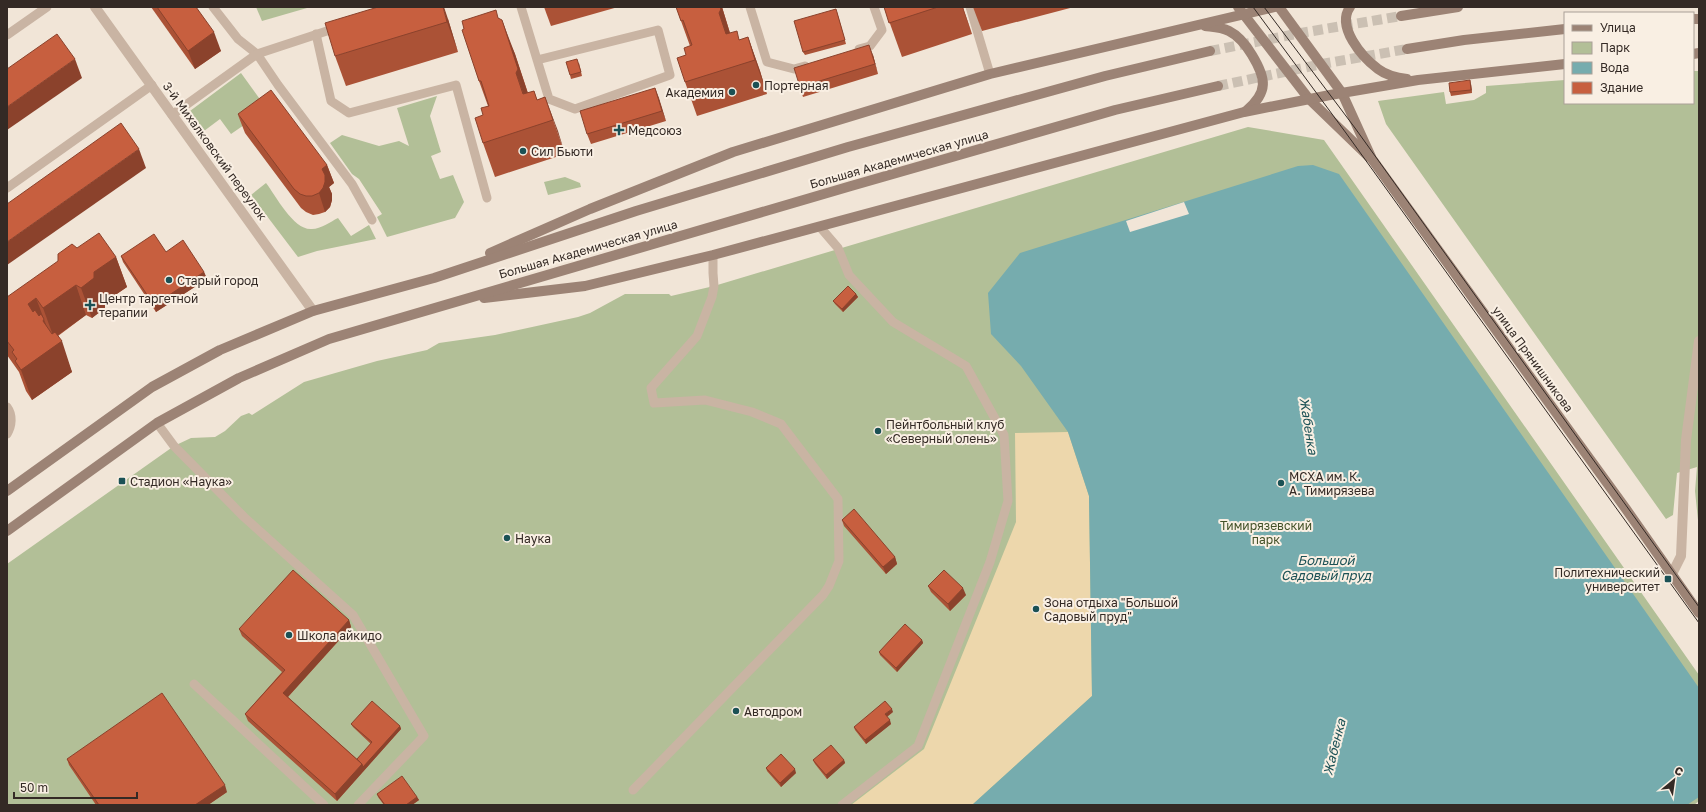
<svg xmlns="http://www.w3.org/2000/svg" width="1706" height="812" font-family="'Golos Text',sans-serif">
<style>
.green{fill:#b2bf97}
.sand{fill:#edd7ac}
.water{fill:#76acae}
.pier{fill:#f1e5d7}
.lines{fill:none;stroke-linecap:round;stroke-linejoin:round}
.secondary-tunnel{stroke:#cbc0b3;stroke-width:10;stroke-dasharray:10 5;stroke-linecap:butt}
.lane{stroke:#c9b4a3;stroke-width:9}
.street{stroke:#c9b4a3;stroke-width:10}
.secondary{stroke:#9c8375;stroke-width:10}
.tram{stroke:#342a25;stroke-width:1}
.wall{fill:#ab5236}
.shaded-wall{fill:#8b422c}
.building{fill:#c75f3f;stroke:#8b422c}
.poi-dot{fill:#1b5155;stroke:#f9efe3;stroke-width:1.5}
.labels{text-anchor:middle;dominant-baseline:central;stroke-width:4;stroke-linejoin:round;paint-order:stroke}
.poi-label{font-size:12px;fill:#342a25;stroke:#f9efe3;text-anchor:start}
.street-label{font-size:12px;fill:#342a25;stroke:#f9efe3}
.park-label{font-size:12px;fill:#435229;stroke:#f9efe3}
.water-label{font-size:13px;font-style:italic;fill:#1b5155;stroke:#f9efe3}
</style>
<rect width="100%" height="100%" fill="#f1e5d7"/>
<g class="green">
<polygon points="256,7 306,7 307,8 262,21"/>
<polygon points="1693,71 1699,71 1699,530 1695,491 1697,467 1677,473 1673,515 1666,519 1386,124 1378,101 1444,92 1446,104 1474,100 1486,93 1486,86 1565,80 1565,103 1693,103"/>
<polygon points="241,73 267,109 231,134 220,119 204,131 190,111"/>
<polygon points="437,96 430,116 441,152 431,156 440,179 453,175 464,202 455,218 387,237 377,217 382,214 359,179 352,174 330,143 342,135 379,146 399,141 409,146 397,108"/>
<polygon points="1248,127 1324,140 1699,675 1699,801 1694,805 7,805 7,564 174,446 191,438 215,437 225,431 241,416 249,413 252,415 304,382 377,361 427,350 439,343 495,335 578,317 590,313 625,294 669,294 671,296 714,286"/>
<polygon points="565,177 580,183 581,187 548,195 544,182"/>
<path d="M266,183C276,196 294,231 312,229C321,229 330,222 338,218L351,236L369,225L376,239L317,251L298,257L251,195Z"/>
</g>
<polygon class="sand" points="1068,432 1089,496 1092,696 972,805 851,805 924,749 1016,522 1015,433"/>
<polygon class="water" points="1313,165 1339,174 1699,688 1699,797 1687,805 972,805 1092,696 1089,496 1068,432 1021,366 991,334 988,293 1020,253 1298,166"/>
<polygon class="pier" points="1184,202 1189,214 1130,232 1126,221"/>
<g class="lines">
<g class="secondary-tunnel">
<polyline points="1210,51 1301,33 1401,16"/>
<polyline points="1218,86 1322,64 1407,49"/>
</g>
<g class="lane">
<polyline points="213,7 238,39 257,54 278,85 352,184 372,220"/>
<polyline points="521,7 549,99 575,109 670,75 658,30 537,60"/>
<polyline points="750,7 767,62 794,69 805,66"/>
<polyline points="970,7 990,74"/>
<polyline points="316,34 331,101 349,113 456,85 487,198"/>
<polyline points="7,35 47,7"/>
<polyline points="859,49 870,46 882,30 874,7"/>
<polyline points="172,115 257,54 339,27"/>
<polyline points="7,188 152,85"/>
<polyline points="820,227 838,248 849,275 893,322 966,366 1004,435 1008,501 990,562 918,746 842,805"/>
<path d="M7,407C13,415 12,426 7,434"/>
<polyline points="157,423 174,446 244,517 353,615 424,736 358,805"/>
<polyline points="194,684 324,805"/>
<polyline points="633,790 823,595 829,586 839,561 838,499 781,424 752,412 705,400 654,403 651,388 697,336 712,297 714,286 713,273 713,255"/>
</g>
<g class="street">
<polyline points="95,7 313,311"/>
<polyline points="1672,574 1681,556 1686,440 1699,341"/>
</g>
<g class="secondary">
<polyline points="1238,7 1309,99 1369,157"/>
<polyline points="1279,7 1342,93 1372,159 1626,509 1699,613"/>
<path d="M1350,7C1336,27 1362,57 1378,69C1386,75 1398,78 1407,79"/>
<polyline points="1401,16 1458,7"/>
<polyline points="1693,19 1699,19"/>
<path d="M1205,26C1213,27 1221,27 1229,31C1239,36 1246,45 1252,55C1266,78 1269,92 1246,111"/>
<polyline points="1407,49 1464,40 1565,29"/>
<polyline points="1693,54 1699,53"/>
<polyline points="490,253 590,209 733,152 990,74 1275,7"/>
<polyline points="484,298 585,286 713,255 1244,112 1330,95 1418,80 1565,64"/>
<polyline points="7,491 152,387 220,350 313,311 434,278 636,211 848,147 1105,76 1210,51"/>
<polyline points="7,531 157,423 239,378 329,339 851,186 1115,110 1218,86"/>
</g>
<g class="tram">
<polyline points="1253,7 1346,133 1699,623"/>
<polyline points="1264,7 1355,128 1699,607"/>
</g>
</g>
<g class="wall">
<polygon points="151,7 196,7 221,51 195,69"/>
<polygon points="544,7 618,7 551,26"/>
<polygon points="676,7 722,7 730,33 740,40 748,37 760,71 767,94 697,116 685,82 686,55 690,46"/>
<polygon points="884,7 963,7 972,34 902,57"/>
<polygon points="973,7 1074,7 982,31"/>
<polygon points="837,12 846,44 805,55 803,52"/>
<polygon points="499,18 515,54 528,93 534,91 537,100 545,97 565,154 495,177 483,143 483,115 488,106 479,81 464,29"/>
<polygon points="448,19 458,52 346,86 335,56"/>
<polygon points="873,55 878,74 803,97 800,87"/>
<polygon points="579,63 582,76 571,79 570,75"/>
<polygon points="1471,84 1472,93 1451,96 1450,92"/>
<polygon points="655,88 666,121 591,144 587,134"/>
<polygon points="238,115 327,165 334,183 329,187 332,194 332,200 330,207 325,212 319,214 313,215 306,212 301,208 245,133"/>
<polygon points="166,252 204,272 207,279 156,312 123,262 121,256"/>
<polygon points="116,257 127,287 105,302 105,308 92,318 86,315 58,336 72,372 32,400 26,391 19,372 7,355 7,297"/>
<polygon points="856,294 858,297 843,312 835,304 833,301"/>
<polygon points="842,520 895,557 897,564 886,574 844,526"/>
<polygon points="928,586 966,595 950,611 931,592"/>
<polygon points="349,620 351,627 288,697 357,759 371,744 353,727 351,724 400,726 401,729 337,801 248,721 245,714 282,672 242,636 239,629"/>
<polygon points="922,640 923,643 897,672 880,655 879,652"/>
<polygon points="893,712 887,717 891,724 866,744 855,730 854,727"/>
<polygon points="67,759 227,792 208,805 96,805 69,765"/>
<polygon points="813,760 844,760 845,763 827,779 815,764"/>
<polygon points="766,768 796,773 781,787 767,771"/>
<polygon points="377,794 417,797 419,800 412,805 384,805 378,797"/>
</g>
<g class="shaded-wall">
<polygon points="443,7 444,7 448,19 458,52 447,22"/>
<polygon points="720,7 722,7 733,43 731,47 738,68 719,13"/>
<polygon points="962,7 963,7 964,11 972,34"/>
<polygon points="502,20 515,54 531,103 529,107 536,128 516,73"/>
<polygon points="214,32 221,51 195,69 188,51"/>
<polygon points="748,37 760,71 767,94 755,60"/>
<polygon points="869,45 873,55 878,74 875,64"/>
<polygon points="75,59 82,78 7,130 7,107"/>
<polygon points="1470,80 1471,84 1472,93 1471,90"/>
<polygon points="655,88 659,98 666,121 662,111"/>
<polygon points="545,97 558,131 565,154 553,120"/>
<polygon points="139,149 146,168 7,265 7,242"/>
<polygon points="327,165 334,183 329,187 332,194 332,200 330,207 325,212 319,193 322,169"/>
<polygon points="116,257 127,287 105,302 105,308 92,318 81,288 94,272"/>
<polygon points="204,272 207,279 156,312 154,305"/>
<polygon points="76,285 86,315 54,338 43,308"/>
<polygon points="856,294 858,297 843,312 842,309"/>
<polygon points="36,298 54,346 62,341 72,372 32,400 21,370 28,304"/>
<polygon points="895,557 897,564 886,574 883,567"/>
<polygon points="963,588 966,595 950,611 948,604"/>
<polygon points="349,620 351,627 285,700 283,693"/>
<polygon points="922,640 923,643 897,672 896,668"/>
<polygon points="892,709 893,712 886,717 885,714"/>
<polygon points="890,720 891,724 866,744 865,740"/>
<polygon points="400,726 401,729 337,801 335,794 362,764"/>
<polygon points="844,760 845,763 827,779 826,775"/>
<polygon points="795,769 796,773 781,787 780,783"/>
<polygon points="225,785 227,792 208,805 195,805"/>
<polygon points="417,797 419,800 412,805 406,805"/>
</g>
<g class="building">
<polygon points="157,7 196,7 214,32 188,51"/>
<polygon points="378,7 443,7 447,22 335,56 325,23"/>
<polygon points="676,7 720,7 721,9 719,13 726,34 737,31 739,40 748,37 755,60 685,82 677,58 686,55 684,48 692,45 683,20 681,21"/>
<polygon points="884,7 938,7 889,23"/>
<polygon points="836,9 845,40 803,52 794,21"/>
<polygon points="496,10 498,18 502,20 518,69 516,73 523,94 534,91 537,100 545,97 553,120 483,143 475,118 483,115 481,108 489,106 481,81 479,81 462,30 464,29 462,21"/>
<polygon points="57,34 75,59 7,107 7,69"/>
<polygon points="869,45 875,64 800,87 794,68"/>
<polygon points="577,59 581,72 570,75 566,62"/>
<polygon points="1470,80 1471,90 1450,92 1449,83"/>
<polygon points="655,88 662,111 587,134 580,111"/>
<polygon points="271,90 327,165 322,169 325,175 325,182 323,188 319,193 312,196 306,196 300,194 294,189 238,114"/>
<polygon points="121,123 139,149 7,242 7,204"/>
<polygon points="99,233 116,257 94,272 94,278 81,288 76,285 43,308 36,298 28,304 33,312 35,310 39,316 41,314 44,319 43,321 52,334 55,332 62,341 21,370 15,361 17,359 12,352 14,350 7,341 7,297 58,261 58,254 72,244 77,248"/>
<polygon points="154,234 166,252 183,240 204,272 154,305 121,256"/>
<polygon points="848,286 856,294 842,309 833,301"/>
<polygon points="854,509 895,557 883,567 842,520"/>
<polygon points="293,570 349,620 283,693 362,764 335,794 245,714 285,670 239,629"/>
<polygon points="944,570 963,588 948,604 928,586"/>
<polygon points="905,624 922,640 896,668 879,652"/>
<polygon points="162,693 225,785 195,805 99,805 67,759"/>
<polygon points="372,701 400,726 363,767 362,764 357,759 372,742 351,724"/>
<polygon points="885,701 892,709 885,714 890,720 865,740 854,727"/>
<polygon points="831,745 844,760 826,775 813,760"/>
<polygon points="781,754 795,769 780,783 766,768"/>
<polygon points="402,776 417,797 406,805 385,805 377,794"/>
</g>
<g class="poi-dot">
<circle cx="756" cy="85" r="4"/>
<circle cx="732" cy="92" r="4"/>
<path d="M617 124h4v4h4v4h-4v4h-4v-4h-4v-4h4z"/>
<circle cx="523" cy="151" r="4"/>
<circle cx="169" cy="280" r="4"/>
<path d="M88 299h4v4h4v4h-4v4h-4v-4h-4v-4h4z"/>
<circle cx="878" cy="431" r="4"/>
<rect x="118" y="477" width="8" height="8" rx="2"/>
<circle cx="1281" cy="483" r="4"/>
<circle cx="507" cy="538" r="4"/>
<rect x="1664" y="575" width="8" height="8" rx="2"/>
<circle cx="1036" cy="609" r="4"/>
<circle cx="289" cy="635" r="4"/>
<circle cx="736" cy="711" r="4"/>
</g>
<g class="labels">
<g class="poi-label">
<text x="764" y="85">Портерная</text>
<text x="724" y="92" text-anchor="end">Академия</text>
<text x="628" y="130">Медсоюз</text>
<text x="531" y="151">Сил Бьюти</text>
<text x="177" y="280">Старый город</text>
<text x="99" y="298">Центр таргетной<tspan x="99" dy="14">терапии</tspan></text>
<text x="886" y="424">Пейнтбольный клуб<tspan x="886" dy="14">«Северный олень»</tspan></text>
<text x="1289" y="476">МСХА им. К.<tspan x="1289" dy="14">А. Тимирязева</tspan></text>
<text x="130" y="481">Стадион «Наука»</text>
<text x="515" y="538">Наука</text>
<text x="1660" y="572" text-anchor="end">Политехнический<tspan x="1660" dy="14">университет</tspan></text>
<text x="1044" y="602">Зона отдыха "Большой<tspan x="1044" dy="14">Садовый пруд"</tspan></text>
<text x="297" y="635">Школа айкидо</text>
<text x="744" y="711">Автодром</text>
</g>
<g class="street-label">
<text transform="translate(215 151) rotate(54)">3-й Михалковский переулок</text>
<text transform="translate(899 159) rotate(-16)">Большая Академическая улица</text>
<text transform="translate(588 249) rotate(-16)">Большая Академическая улица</text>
<text transform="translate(1533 359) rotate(54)">улица Прянишникова</text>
</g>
<g class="park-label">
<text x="1266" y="525">Тимирязевский<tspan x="1266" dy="14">парк</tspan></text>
</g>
<g class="water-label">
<text transform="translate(1309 426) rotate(81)">Жабенка</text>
<text x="1326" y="560">Большой<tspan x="1326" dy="15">Садовый пруд</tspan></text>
<text transform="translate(1334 747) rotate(-76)">Жабенка</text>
</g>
</g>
<rect width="1706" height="812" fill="none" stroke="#342a25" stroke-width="16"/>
<rect x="1564" y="12" width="130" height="92" fill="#f9efe3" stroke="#aaa097"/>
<rect x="1572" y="25" width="20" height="6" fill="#9c8375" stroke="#aaa097"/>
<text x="1600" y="32" font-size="12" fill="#342a25">Улица</text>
<rect x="1572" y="42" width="20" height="12" fill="#b2bf97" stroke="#aaa097"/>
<text x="1600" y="52" font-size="12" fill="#342a25">Парк</text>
<rect x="1572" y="62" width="20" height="12" fill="#76acae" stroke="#aaa097"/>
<text x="1600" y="72" font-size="12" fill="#342a25">Вода</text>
<rect x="1572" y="82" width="20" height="12" fill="#c75f3f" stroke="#aaa097"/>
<text x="1600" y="92" font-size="12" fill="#342a25">Здание</text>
<g transform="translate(1674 780) rotate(29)" stroke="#f9efe3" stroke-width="3" paint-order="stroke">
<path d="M0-3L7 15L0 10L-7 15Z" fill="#342a25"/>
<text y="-6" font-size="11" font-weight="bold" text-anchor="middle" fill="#342a25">С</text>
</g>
<path d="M14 792v6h123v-6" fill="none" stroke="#342a25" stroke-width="2"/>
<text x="20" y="792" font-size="12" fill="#342a25" stroke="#f9efe3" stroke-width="3" paint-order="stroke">50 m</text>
</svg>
